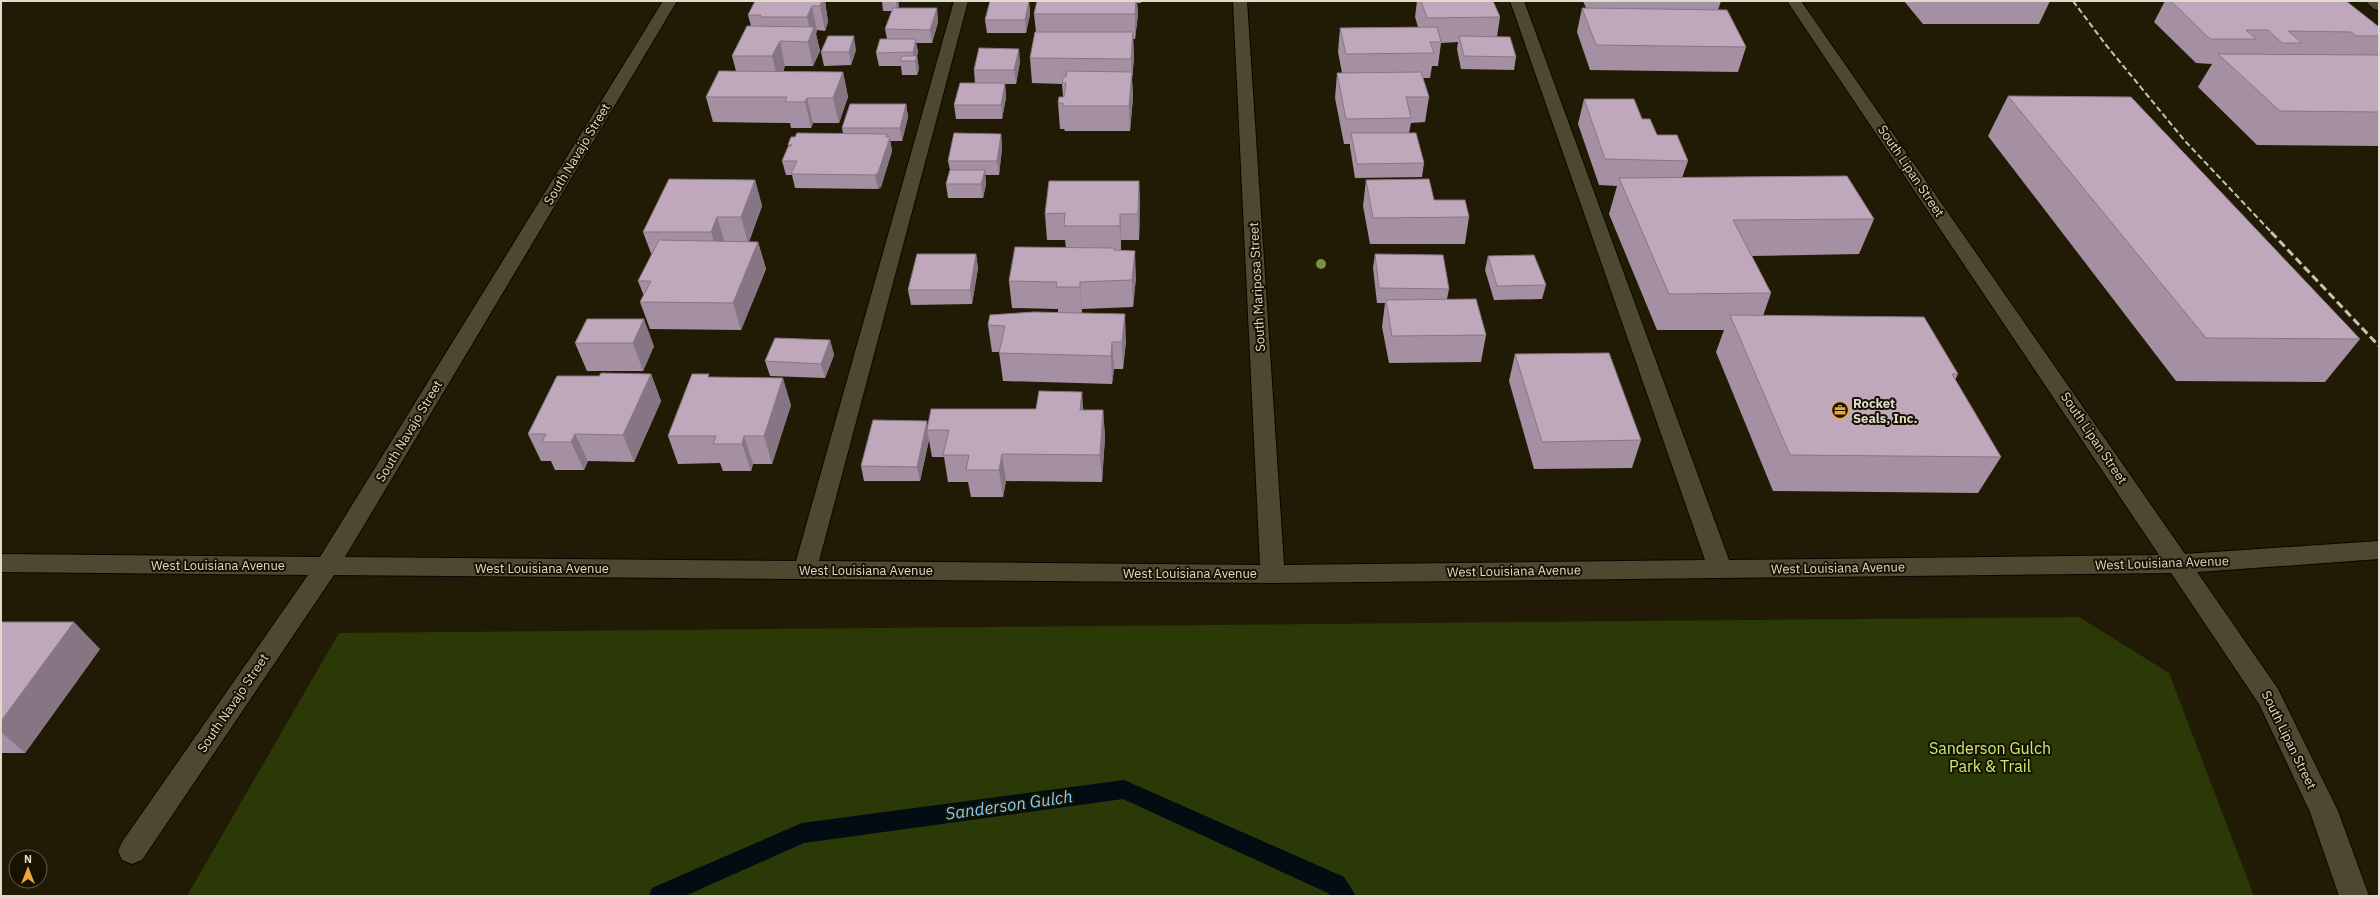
<svg xmlns="http://www.w3.org/2000/svg" width="2380" height="897" font-family="'IBM Plex Sans',sans-serif">
<style>
.green{fill:#2b3907}
.lines{fill:none;stroke-linecap:round;stroke-linejoin:round}
.stream{fill:#010c13;fill-rule:evenodd}
.minor-casing{stroke:#0b0600;stroke-width:2}
.minor{fill:#4e4830;fill-rule:evenodd}
.rail-far1{stroke:#c7c3b4;stroke-width:2;stroke-dasharray:6 3;stroke-linecap:butt}
.rail{stroke:#c7c3b4;stroke-width:3;stroke-dasharray:8 4;stroke-linecap:butt}
.tree{fill:#7c9041}
.wall{fill:#a490a2}
.shaded-wall{fill:#867684}
.building{fill:#bfa8bc;stroke:#867684}
.labels{text-anchor:middle;dominant-baseline:central;stroke-width:4;stroke-linejoin:round;paint-order:stroke}
.street-label{font-size:13px;fill:#dfdbcd;stroke:#181200}
.poi-label{font-size:13px;font-weight:bold;fill:#dfdbcd;stroke:#181200;text-anchor:start}
.near-park-label{font-size:16px;fill:#c7ef72;stroke:#181200}
.near-water-label{font-size:17px;font-style:italic;fill:#81cbf5;stroke:#181200}
</style>
<rect width="100%" height="100%" fill="#211b05"/>
<polygon class="green" points="2079,617 2169,673 2254,896 187,896 339,633"/>
<g class="lines">
<polygon class="stream" points="1124,780 1344,877 1356,896 1331,896 1328,893 1123,799 804,843 685,896 649,896 652,888 802,823"/>
<g class="minor-casing">
<g id="minor">
<polygon points="663,1 677,1 345,557 796,561 954,1 968,1 819,561 1260,565 1233,1 1247,1 1284,565 1705,560 1510,1 1524,1 1729,560 2159,555 1787,1 1801,1 2185,554 2379,541 2379,559 2197,572 2278,689 2338,811 2369,896 2339,896 2310,812 2259,704 2171,573 1273,583 334,575 142,860 132,864 122,860 118,851 122,842 308,575 1,572 1,554 320,557"/>
<polygon points="2365,1 2379,1 2379,10 2374,9"/>
</g>
</g>
<use href="#minor" class="minor"/>
<polyline class="rail-far1" points="2073,1 2106,45 2185,141 2272,233"/>
<polyline class="rail" points="2271,232 2379,346"/>
</g>
<circle class="tree" cx="1321" cy="264" r="5"/>
<g class="wall">
<polygon points="825,1 828,22 825,31 817,30 816,34 820,51 813,66 785,66 783,72 843,72 848,97 839,123 813,123 811,128 791,128 790,123 713,122 706,97 736,71 732,56 751,26 748,15"/>
<polygon points="882,1 898,1 899,6 898,8 937,8 938,22 932,43 916,43 918,52 917,56 919,69 917,75 902,75 901,66 879,66 876,53 887,39 885,29 892,11 883,11"/>
<rect x="922" y="1" width="18" height="1"/>
<polygon points="1029,1 1030,14 1026,33 987,33 985,20"/>
<polygon points="1037,1 1141,1 1141,3 1137,3 1138,14 1135,39 1133,39 1134,57 1132,80 1133,97 1130,131 1065,131 1064,129 1060,129 1058,103 1063,97 1062,84 1032,83 1030,58 1036,32 1034,14"/>
<polygon points="1417,1 1493,1 1500,17 1497,37 1516,57 1514,70 1461,69 1457,49 1458,42 1441,43 1438,66 1432,66 1430,78 1423,78 1429,97 1425,122 1411,123 1409,133 1424,163 1422,177 1355,178 1350,147 1350,144 1344,144 1335,98 1337,73 1342,73 1338,52 1340,28 1418,27 1415,17"/>
<polygon points="1583,1 1721,1 1718,10 1746,47 1738,72 1590,70 1577,32 1582,8 1586,8"/>
<polygon points="1904,1 2050,1 2039,24 1923,24"/>
<polygon points="2165,1 2346,1 2379,27 2379,52 2377,55 2379,55 2379,146 2257,145 2198,87 2212,64 2196,63 2154,22"/>
<polygon points="856,50 851,65 824,66 821,52"/>
<polygon points="1020,62 1016,84 1005,84 1006,97 1002,119 956,119 954,105 975,83 974,70"/>
<polygon points="2008,96 2360,339 2325,382 2176,381 1988,136"/>
<polygon points="1584,99 1642,119 1657,135 1688,161 1682,178 1874,219 1859,254 1752,256 1771,293 1763,316 1958,374 1955,380 2001,457 1978,493 1773,491 1716,352 1724,330 1657,330 1609,214 1617,186 1599,185 1578,124"/>
<polygon points="906,104 908,117 902,141 890,141 892,151 881,187 878,189 795,188 792,175 786,175 782,161 788,147 788,145 843,134 842,128"/>
<polygon points="1001,134 1002,148 999,175 985,175 986,184 983,198 948,198 946,184 950,170 948,161"/>
<polygon points="755,180 762,206 749,242 758,242 766,269 741,330 650,329 640,302 644,296 638,281 652,256 643,232"/>
<polygon points="1366,180 1434,200 1469,217 1465,244 1370,244 1363,206"/>
<polygon points="1139,181 1140,207 1139,240 1121,240 1121,250 1136,277 1133,307 1082,309 1082,313 1126,341 1123,369 1114,369 1112,384 1003,381 999,352 992,352 988,325 1058,313 1058,309 1012,308 1009,281 1066,248 1065,240 1047,240 1045,214"/>
<polygon points="976,254 978,268 972,304 911,305 908,290"/>
<polygon points="1375,254 1449,289 1447,299 1486,335 1481,362 1389,363 1382,327 1385,303 1377,303 1373,268"/>
<polygon points="1488,256 1546,285 1542,299 1494,300 1485,270"/>
<polygon points="587,319 654,346 643,371 587,371 575,343"/>
<polygon points="830,340 834,355 825,378 770,376 765,361"/>
<polygon points="1515,354 1641,440 1632,468 1534,469 1509,381"/>
<polygon points="651,374 661,401 634,462 588,461 584,470 555,470 551,461 541,461 528,434 599,376"/>
<polygon points="711,377 791,405 772,464 753,464 751,471 723,471 720,463 678,464 668,436"/>
<polygon points="1083,410 1103,410 1105,437 1102,482 1006,481 1003,497 971,497 968,482 948,482 944,457 932,457 929,440 920,481 864,481 861,466 927,425"/>
<polygon points="1,622 100,649 25,753 2,753 1,754"/>
</g>
<g class="shaded-wall">
<polygon points="816,1 825,1 828,22 825,31 820,6"/>
<polygon points="896,1 898,1 899,6 897,11"/>
<polygon points="1029,1 1030,14 1026,33 1025,20"/>
<polygon points="1136,1 1137,1 1138,14 1135,39 1135,14"/>
<polygon points="812,6 817,30 816,34 820,51 813,66 808,42 811,34 807,17"/>
<polygon points="937,8 938,22 932,43 930,30"/>
<polygon points="1133,32 1134,57 1132,80 1133,97 1130,131 1129,106 1132,75 1131,59"/>
<polygon points="854,36 856,50 851,65 849,52"/>
<polygon points="916,39 918,52 917,56 919,69 917,75 915,61 914,61 913,52"/>
<polygon points="780,41 785,66 778,81 772,56"/>
<polygon points="1019,49 1020,62 1016,84 1014,70"/>
<polygon points="843,72 848,97 839,123 833,98"/>
<polygon points="1005,83 1006,97 1002,119 1001,105"/>
<polygon points="807,98 813,123 811,128 805,102"/>
<polygon points="906,104 908,117 902,141 900,128"/>
<polygon points="887,134 888,141 890,137 892,151 881,187 878,189 875,175"/>
<polygon points="1001,134 1002,148 999,175 997,161"/>
<polygon points="985,170 986,184 983,198 981,184"/>
<polygon points="755,180 762,206 748,243 741,217"/>
<polygon points="1139,181 1140,207 1139,240 1138,214"/>
<polygon points="1120,214 1121,240 1121,252 1120,226"/>
<polygon points="717,217 725,243 719,258 711,232"/>
<polygon points="758,242 766,269 741,330 733,303"/>
<polygon points="1135,251 1136,277 1133,307 1132,280"/>
<polygon points="976,254 978,268 972,304 970,290"/>
<polygon points="1080,282 1082,309 1082,314 1080,287"/>
<polygon points="1125,314 1126,341 1123,369 1122,342"/>
<polygon points="644,319 654,346 643,371 633,343"/>
<polygon points="830,340 834,355 825,378 821,364"/>
<polygon points="1112,342 1114,369 1112,384 1111,356"/>
<polygon points="651,374 661,401 634,462 623,435"/>
<polygon points="783,378 791,405 772,464 764,436"/>
<polygon points="1082,392 1084,419 1080,410"/>
<polygon points="1103,410 1105,437 1102,482 1100,455"/>
<polygon points="927,421 928,430 927,430 929,440 920,481 917,467"/>
<polygon points="575,434 588,461 584,470 571,442"/>
<polygon points="744,436 753,464 751,471 742,444"/>
<polygon points="1002,454 1006,481 1003,497 999,470"/>
<polygon points="74,622 100,649 25,753 1,732 1,721"/>
</g>
<g class="building">
<polygon points="755,1 822,1 820,6 812,6 807,17 760,17 761,15 748,15"/>
<polygon points="990,1 1029,1 1025,20 985,20"/>
<polygon points="1037,1 1136,1 1135,14 1034,14"/>
<polygon points="1421,1 1493,1 1500,17 1427,18"/>
<polygon points="2171,1 2346,1 2379,27 2379,36 2356,36 2351,32 2288,31 2302,43 2282,43 2268,30 2246,30 2256,39 2210,39"/>
<polygon points="893,8 937,8 930,30 885,29"/>
<polygon points="1582,8 1727,10 1746,47 1596,45"/>
<polygon points="747,26 814,27 808,42 780,41 772,56 732,56"/>
<polygon points="1437,27 1441,42 1430,42 1434,53 1346,54 1340,28"/>
<polygon points="1035,32 1133,32 1131,59 1030,58"/>
<polygon points="828,36 854,36 849,52 821,52"/>
<polygon points="1459,36 1510,37 1516,57 1464,56"/>
<polygon points="880,39 916,39 913,52 876,53"/>
<polygon points="979,48 1019,49 1014,70 974,70"/>
<polygon points="2218,54 2379,55 2379,112 2280,111"/>
<polygon points="902,56 917,56 915,61 900,61"/>
<polygon points="719,71 843,72 833,98 807,98 805,102 785,102 787,97 706,97"/>
<polygon points="1067,71 1132,72 1129,106 1063,106 1063,103 1058,103 1059,97 1064,97 1066,83 1062,83 1063,77 1066,77"/>
<polygon points="1421,72 1429,97 1406,97 1411,118 1346,119 1337,73"/>
<polygon points="960,83 1005,83 1001,105 954,105"/>
<polygon points="2008,96 2131,97 2360,339 2206,338"/>
<polygon points="1584,99 1634,99 1642,119 1650,119 1657,135 1677,135 1688,161 1605,159"/>
<polygon points="850,104 906,104 900,128 842,128"/>
<polygon points="797,133 887,134 886,137 890,137 878,173 875,175 791,174 797,161 782,161 788,147 792,145 788,145 791,137 795,137"/>
<polygon points="954,133 1001,134 997,161 948,161"/>
<polygon points="1351,133 1416,133 1424,163 1357,164"/>
<polygon points="950,170 985,170 981,184 946,184"/>
<polygon points="1847,176 1874,219 1733,220 1771,293 1669,294 1619,178"/>
<polygon points="669,179 755,180 741,217 717,217 711,232 643,232"/>
<polygon points="1429,179 1434,200 1465,200 1469,217 1373,218 1366,180"/>
<polygon points="1049,181 1139,181 1138,214 1120,214 1120,226 1064,226 1065,213 1045,214"/>
<polygon points="659,240 758,242 733,303 640,302 651,281 638,281"/>
<polygon points="1015,247 1114,248 1114,250 1135,251 1132,280 1080,282 1080,287 1056,287 1057,282 1009,281"/>
<polygon points="917,254 976,254 970,290 908,290"/>
<polygon points="1375,254 1443,255 1449,289 1379,288"/>
<polygon points="1534,255 1546,285 1497,286 1488,256"/>
<polygon points="1476,299 1486,335 1392,336 1386,300"/>
<polygon points="1034,312 1125,314 1122,342 1112,342 1111,356 999,353 1005,326 988,325 990,315"/>
<polygon points="1730,315 1924,317 1958,374 1952,374 2001,457 1790,455"/>
<polygon points="587,319 644,319 633,343 575,343"/>
<polygon points="775,338 830,340 821,364 765,361"/>
<polygon points="1609,353 1641,440 1542,442 1515,354"/>
<polygon points="601,373 651,374 623,435 575,434 571,442 542,442 546,434 528,434 557,376 599,376"/>
<polygon points="692,374 709,374 708,377 783,378 764,436 744,436 742,444 713,444 716,436 668,436"/>
<polygon points="1039,391 1082,392 1080,410 1103,410 1100,455 1002,454 999,470 966,470 969,455 943,455 949,430 927,430 931,409 1036,409"/>
<polygon points="873,420 927,421 917,467 861,466"/>
<polygon points="1,622 74,622 1,721"/>
</g>
<defs>
<g id="office-ring" transform="scale(0.9)"><circle r="9.5" fill="#181200" stroke="#efa73d" stroke-width="1.5"/><path d="M-6-3h4V-5.5h4V-3h4V5H-6ZM-1-4.5V-3h2v-1.5ZM-6 0V1H6V0Z" fill="#efa73d"/></g>
</defs>
<g fill-rule="evenodd">
<use href="#office-ring" x="1840" y="410"/>
</g>
<g class="labels">
<g class="street-label">
<text transform="translate(577 154) rotate(-59)">South Navajo Street</text>
<text transform="translate(1911 171) rotate(56)">South Lipan Street</text>
<text transform="translate(1257 287) rotate(-93)">South Mariposa Street</text>
<text transform="translate(409 431) rotate(-59)">South Navajo Street</text>
<text transform="translate(2094 438) rotate(56)">South Lipan Street</text>
<text transform="translate(2162 563) rotate(-2)">West Louisiana Avenue</text>
<text x="218" y="565">West Louisiana Avenue</text>
<text x="542" y="568">West Louisiana Avenue</text>
<text transform="translate(1838 568) rotate(-1)">West Louisiana Avenue</text>
<text x="866" y="570">West Louisiana Avenue</text>
<text transform="translate(1514 571) rotate(-1)">West Louisiana Avenue</text>
<text x="1190" y="573">West Louisiana Avenue</text>
<text transform="translate(233 703) rotate(-56)">South Navajo Street</text>
<text transform="translate(2289 740) rotate(64)">South Lipan Street</text>
</g>
<g class="poi-label">
<text x="1853" y="403">Rocket<tspan x="1853" dy="15">Seals, Inc.</tspan></text>
</g>
<g class="near-park-label">
<text x="1990" y="748">Sanderson Gulch<tspan x="1990" dy="18">Park &amp; Trail</tspan></text>
</g>
<g class="near-water-label">
<text transform="translate(1009 805) rotate(-8)">Sanderson Gulch</text>
</g>
</g>
<rect width="2380" height="897" fill="none" stroke="#dfdbcd" stroke-width="4"/>
<g transform="translate(28 869)"><circle r="19" fill="#181200" stroke="#686252"/>
<path d="M0-3L7 15L0 10L-7 15Z" fill="#efa73d"/>
<text y="-6" font-size="11" font-weight="bold" text-anchor="middle" fill="#dfdbcd">N</text>
</g>
</svg>
